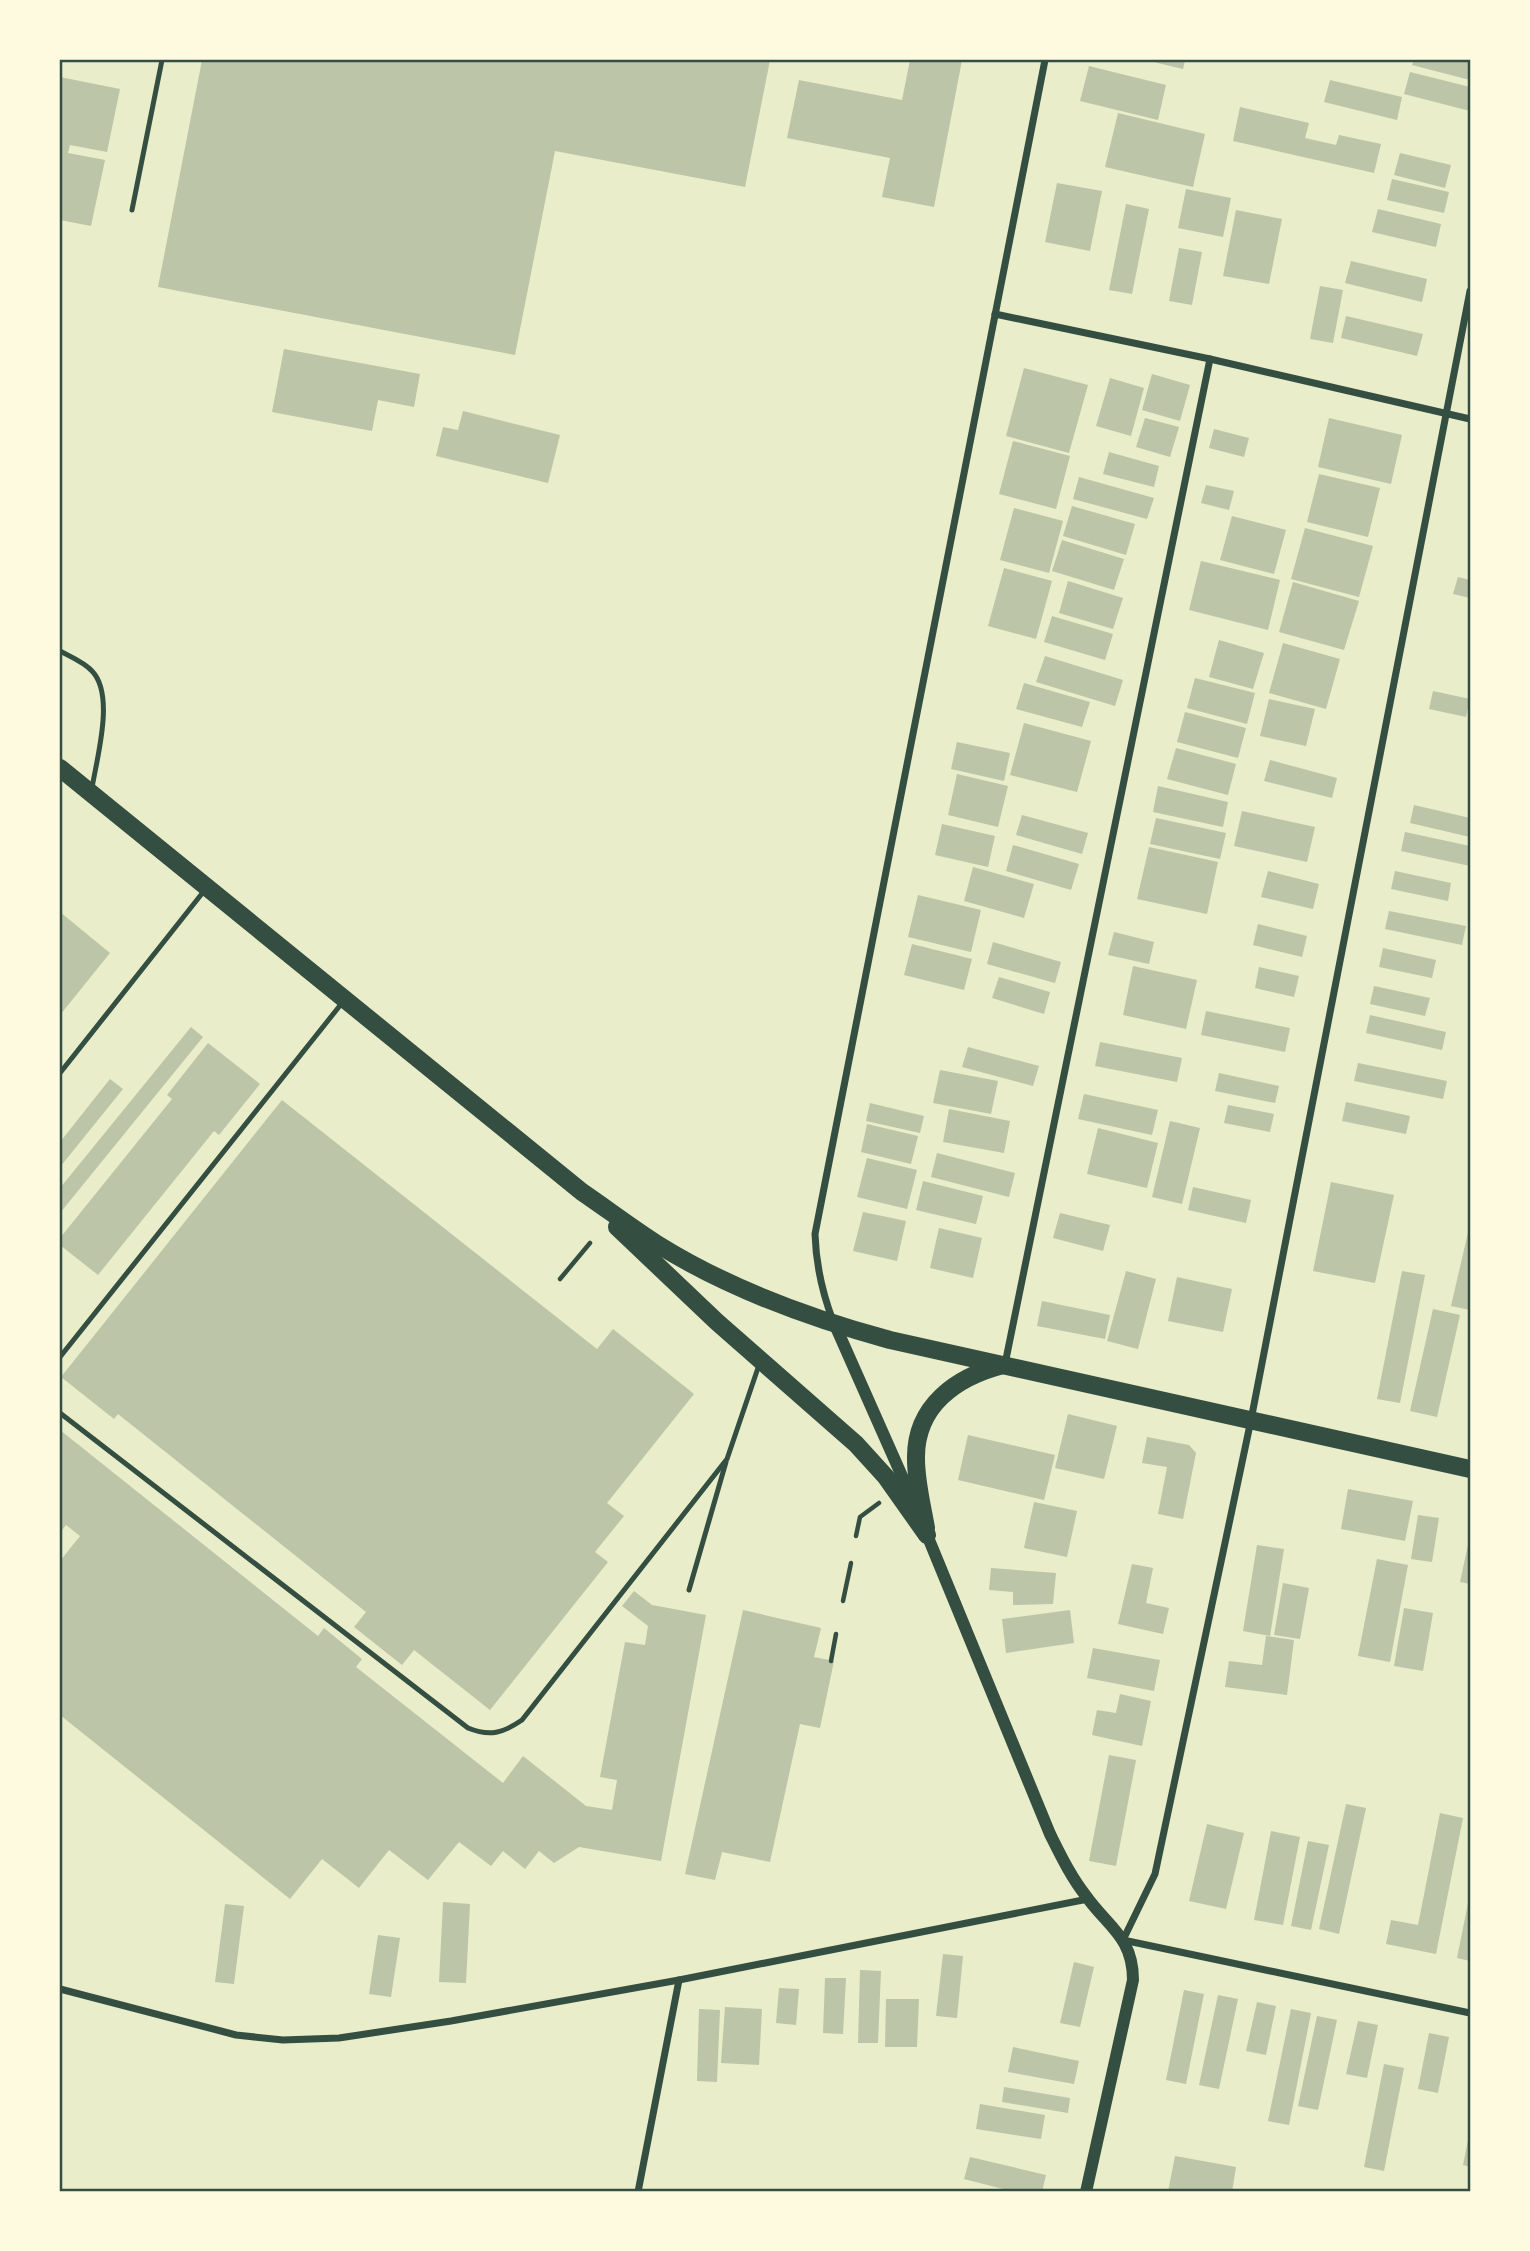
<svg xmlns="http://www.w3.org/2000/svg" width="1530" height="2251" font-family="'Playfair Display',serif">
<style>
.building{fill:#bcc5a7}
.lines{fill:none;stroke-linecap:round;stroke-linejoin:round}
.path{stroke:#344e41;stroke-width:4.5}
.service{stroke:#344e41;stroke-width:5}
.minor{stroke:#344e41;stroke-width:7}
.tertiary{stroke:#344e41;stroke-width:12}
.primary{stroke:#344e41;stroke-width:18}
.neatline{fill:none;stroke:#344e41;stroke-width:2.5}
</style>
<rect width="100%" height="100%" fill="#e9edc9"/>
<g class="building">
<polygon points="202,60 770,60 745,187 555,151 515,355 158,287"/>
<polygon points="910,60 962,60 934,207 882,197 890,158 787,138 799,80 902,100"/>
<polygon points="1145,60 1185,60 1183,69"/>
<polygon points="1414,60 1470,60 1470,80 1412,65"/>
<polygon points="1089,66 1166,85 1158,120 1080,101"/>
<polygon points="1410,72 1470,87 1470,111 1404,94"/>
<polygon points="60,77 120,89 107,152 70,145 68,153 105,160 91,226 60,220"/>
<polygon points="1330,80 1402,97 1397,120 1324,102"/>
<polygon points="1240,107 1309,123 1305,138 1336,145 1339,135 1381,144 1374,173 1233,141"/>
<polygon points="1118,113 1205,134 1193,187 1105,167"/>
<polygon points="1400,153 1451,165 1445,188 1394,175"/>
<polygon points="1392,179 1449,192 1444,213 1387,200"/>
<polygon points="1057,183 1102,191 1090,251 1045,242"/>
<polygon points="1186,189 1231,198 1223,237 1178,228"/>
<polygon points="1126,204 1149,209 1132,294 1109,290"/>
<polygon points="1378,209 1441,224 1436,247 1372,232"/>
<polygon points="1236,210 1282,219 1269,284 1223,276"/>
<polygon points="1179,248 1202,252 1192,305 1169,301"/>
<polygon points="1351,261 1427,279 1422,302 1345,283"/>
<polygon points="1320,286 1343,290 1333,343 1310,339"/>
<polygon points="1346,316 1423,334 1417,356 1341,338"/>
<polygon points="284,349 420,374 414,407 378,400 372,431 272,412"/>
<polygon points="1024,368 1088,385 1069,453 1006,436"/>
<polygon points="1152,374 1190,385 1180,421 1142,410"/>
<polygon points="1110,378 1144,388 1131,436 1096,426"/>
<polygon points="463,411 560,435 548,483 436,456 443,427 458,430"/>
<polygon points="1145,418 1179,427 1170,457 1136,447"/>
<polygon points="1329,418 1402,435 1391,484 1318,467"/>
<polygon points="1214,429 1249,438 1244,457 1209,448"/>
<polygon points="1013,441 1070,456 1056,509 999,494"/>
<polygon points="1109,452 1159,466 1154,487 1103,474"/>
<polygon points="1319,474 1380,488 1368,537 1307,522"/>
<polygon points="1079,477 1154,498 1147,519 1073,499"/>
<polygon points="1206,485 1234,491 1229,510 1201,503"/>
<polygon points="1072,506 1135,524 1126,555 1063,536"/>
<polygon points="1014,508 1063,521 1049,573 1000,560"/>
<polygon points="1232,516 1286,530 1274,574 1220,560"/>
<polygon points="1305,528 1373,546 1359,597 1291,579"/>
<polygon points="1062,540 1124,559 1114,590 1052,571"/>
<polygon points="1201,561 1280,580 1268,630 1189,610"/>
<polygon points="1004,568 1052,581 1036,639 988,626"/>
<polygon points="1458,577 1470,580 1470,598 1453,594"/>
<polygon points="1068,581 1123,598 1113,629 1059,613"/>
<polygon points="1293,582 1359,601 1344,650 1279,632"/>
<polygon points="1052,616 1113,634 1105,660 1044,642"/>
<polygon points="1219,640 1264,653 1253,689 1209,677"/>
<polygon points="1283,643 1340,659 1326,709 1269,693"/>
<polygon points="1045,656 1123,680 1115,706 1036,682"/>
<polygon points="1195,678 1255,693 1247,724 1187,708"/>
<polygon points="1024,683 1090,702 1082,727 1016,709"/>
<polygon points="1433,691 1470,699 1466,717 1429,709"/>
<polygon points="1269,699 1315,709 1306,746 1260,736"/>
<polygon points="1185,712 1246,728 1238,758 1177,742"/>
<polygon points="1024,723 1091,741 1077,792 1010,775"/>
<polygon points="957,742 1010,753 1004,781 951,769"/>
<polygon points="1176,748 1236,764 1228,795 1167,779"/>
<polygon points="1270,760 1337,778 1332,798 1264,781"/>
<polygon points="957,774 1008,786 998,827 948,815"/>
<polygon points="1158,786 1228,802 1223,827 1153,812"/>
<polygon points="1414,805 1470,818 1470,837 1410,823"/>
<polygon points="1242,811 1315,827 1307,862 1234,846"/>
<polygon points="1022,815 1088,833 1082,854 1016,835"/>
<polygon points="1156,818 1226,833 1220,859 1150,844"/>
<polygon points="942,824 995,836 988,867 935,855"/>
<polygon points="1405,832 1470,846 1470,866 1401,851"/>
<polygon points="1013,845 1079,864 1071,890 1006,871"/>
<polygon points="1149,847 1218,862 1207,914 1137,899"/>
<polygon points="973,867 1034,884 1024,918 964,901"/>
<polygon points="1268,871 1319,884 1313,909 1261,897"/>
<polygon points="1395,871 1451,883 1448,901 1391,889"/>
<polygon points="918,895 981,910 971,952 908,937"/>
<polygon points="1389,911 1466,926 1462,945 1385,929"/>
<polygon points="60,912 110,953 60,1015"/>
<polygon points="1258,924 1307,936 1302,957 1253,945"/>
<polygon points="1114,932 1154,942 1149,964 1108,955"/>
<polygon points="993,942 1061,962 1055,983 987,964"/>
<polygon points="912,944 972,959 964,990 904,975"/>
<polygon points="1383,948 1436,960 1432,978 1379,967"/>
<polygon points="1133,966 1197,980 1186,1029 1123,1015"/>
<polygon points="1259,967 1299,976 1294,997 1255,988"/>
<polygon points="999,977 1050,992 1044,1014 992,998"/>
<polygon points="1374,986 1430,998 1425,1016 1370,1004"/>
<polygon points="1206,1011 1290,1028 1285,1052 1201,1035"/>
<polygon points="1370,1015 1446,1032 1442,1050 1366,1033"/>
<polygon points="191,1027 203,1037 60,1213 60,1188"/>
<polygon points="1100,1042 1182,1058 1177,1082 1095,1066"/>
<polygon points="208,1043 260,1084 219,1135 214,1131 98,1275 60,1245 60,1238 172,1099 167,1095"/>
<polygon points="968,1047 1039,1066 1033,1086 962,1067"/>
<polygon points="1358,1063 1447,1081 1443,1099 1354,1081"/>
<polygon points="940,1070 998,1081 991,1114 933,1103"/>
<polygon points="1219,1073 1279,1086 1275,1103 1215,1091"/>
<polygon points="110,1079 123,1089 60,1167 60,1142"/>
<polygon points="1084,1094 1158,1110 1152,1135 1078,1119"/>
<polygon points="282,1100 597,1349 613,1329 694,1394 607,1503 624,1516 595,1552 608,1562 490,1710 414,1650 402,1665 354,1627 366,1612 118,1414 114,1419 61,1377"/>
<polygon points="1346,1102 1410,1116 1406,1134 1342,1121"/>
<polygon points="870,1103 924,1116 920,1133 866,1121"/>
<polygon points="1228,1105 1274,1114 1270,1132 1224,1123"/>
<polygon points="949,1109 1010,1121 1004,1153 943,1142"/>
<polygon points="1170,1121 1200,1128 1182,1204 1152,1197"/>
<polygon points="867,1124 918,1136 911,1164 861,1152"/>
<polygon points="1098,1128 1158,1143 1147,1188 1087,1174"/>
<polygon points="937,1153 1015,1173 1009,1197 931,1177"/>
<polygon points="867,1158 917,1170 907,1209 857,1197"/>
<polygon points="923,1181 983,1196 976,1224 916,1210"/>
<polygon points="1331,1182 1394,1195 1375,1283 1313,1271"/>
<polygon points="1193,1187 1251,1200 1246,1223 1188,1210"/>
<polygon points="863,1212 906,1221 897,1261 853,1251"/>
<polygon points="1060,1213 1110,1225 1103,1251 1053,1238"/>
<polygon points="939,1228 982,1238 973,1278 930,1268"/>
<polygon points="1469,1228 1470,1228 1470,1310 1451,1306"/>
<polygon points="1126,1271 1156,1279 1138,1349 1107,1341"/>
<polygon points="1402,1271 1425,1275 1400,1403 1377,1399"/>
<polygon points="1177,1277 1232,1289 1223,1332 1168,1321"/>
<polygon points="1042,1301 1110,1315 1105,1339 1037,1326"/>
<polygon points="1433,1309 1460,1315 1437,1417 1410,1411"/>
<polygon points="1068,1414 1117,1426 1104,1479 1055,1468"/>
<polygon points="60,1430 318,1636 324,1628 362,1659 356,1667 503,1783 523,1756 586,1806 612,1810 617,1780 600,1777 625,1642 645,1645 648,1626 622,1606 634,1591 652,1605 706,1615 661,1861 579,1847 554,1863 539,1851 525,1869 503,1851 491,1866 459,1842 428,1880 389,1850 359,1888 322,1859 290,1899 60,1715 60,1561 80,1536 66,1525 60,1533"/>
<polygon points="968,1435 1055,1455 1044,1500 958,1480"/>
<polygon points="1147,1437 1189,1445 1196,1453 1183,1519 1158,1514 1167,1467 1142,1463"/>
<polygon points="1348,1489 1413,1501 1405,1541 1341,1529"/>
<polygon points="1034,1502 1077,1511 1067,1557 1024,1548"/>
<polygon points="1418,1515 1439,1518 1432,1562 1411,1559"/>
<polygon points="1469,1540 1470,1541 1470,1584 1460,1582"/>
<polygon points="1257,1545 1284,1549 1270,1636 1243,1631"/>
<polygon points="1377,1559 1408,1565 1390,1662 1358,1656"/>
<polygon points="1132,1564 1153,1568 1146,1603 1169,1608 1163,1634 1118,1624"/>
<polygon points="991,1568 1056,1573 1053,1604 1013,1605 1013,1592 989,1590"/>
<polygon points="1283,1583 1309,1588 1300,1639 1274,1635"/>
<polygon points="1404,1608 1433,1613 1423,1671 1394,1666"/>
<polygon points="743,1610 821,1628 814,1657 834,1661 820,1728 800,1724 770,1862 722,1852 715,1880 685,1874"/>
<polygon points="1070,1610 1074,1643 1006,1653 1002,1619"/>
<polygon points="1266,1636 1294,1640 1287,1695 1225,1687 1229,1661 1262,1665"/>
<polygon points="1093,1648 1160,1660 1154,1691 1087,1678"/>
<polygon points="1120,1694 1151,1701 1142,1746 1092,1735 1097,1710 1116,1713"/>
<polygon points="1109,1755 1136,1760 1116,1866 1089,1861"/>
<polygon points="1346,1804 1366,1808 1339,1934 1319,1929"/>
<polygon points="1440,1813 1463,1818 1436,1954 1386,1944 1391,1920 1418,1925"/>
<polygon points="1207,1824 1244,1833 1226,1909 1189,1901"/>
<polygon points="1271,1831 1300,1837 1283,1925 1254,1920"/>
<polygon points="1308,1841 1329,1845 1311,1930 1291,1926"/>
<polygon points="1469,1898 1470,1899 1470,1961 1457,1958"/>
<polygon points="443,1902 470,1904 466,1983 439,1982"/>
<polygon points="225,1904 244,1906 234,1984 215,1982"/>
<polygon points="378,1935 400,1938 391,1997 369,1994"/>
<polygon points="943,1954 963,1956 957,2018 936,2016"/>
<polygon points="1074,1962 1094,1967 1080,2027 1060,2023"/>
<polygon points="860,1970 881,1971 878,2043 858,2043"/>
<polygon points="825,1978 846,1978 843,2034 823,2033"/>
<polygon points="779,1988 799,1989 796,2025 776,2023"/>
<polygon points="1184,1990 1204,1994 1186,2084 1166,2080"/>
<polygon points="1218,1995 1238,1999 1219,2089 1199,2085"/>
<polygon points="886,1999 919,1999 917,2047 885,2047"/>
<polygon points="1257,2002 1276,2006 1266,2055 1246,2051"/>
<polygon points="725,2007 762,2009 759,2065 721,2063"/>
<polygon points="699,2009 720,2010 717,2082 697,2081"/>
<polygon points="1291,2009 1311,2013 1289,2125 1268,2121"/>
<polygon points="1317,2016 1337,2020 1318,2110 1298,2106"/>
<polygon points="1358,2021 1378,2025 1367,2078 1346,2074"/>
<polygon points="1429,2033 1449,2037 1438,2093 1418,2089"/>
<polygon points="1013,2047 1079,2061 1074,2084 1008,2072"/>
<polygon points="1384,2064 1404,2068 1384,2171 1364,2167"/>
<polygon points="1004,2087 1070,2098 1068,2113 1002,2102"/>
<polygon points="980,2104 1045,2115 1041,2139 976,2129"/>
<polygon points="1469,2135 1470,2136 1470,2167 1463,2165"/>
<polygon points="1175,2156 1236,2167 1232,2192 1168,2192"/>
<polygon points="970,2157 1046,2175 1042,2192 1015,2192 964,2179"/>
</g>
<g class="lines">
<g class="path">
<polyline points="560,1279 590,1243"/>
<polyline points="856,1536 860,1517 879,1503"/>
<polyline points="843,1601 851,1563"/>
<polyline points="831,1661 836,1634"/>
</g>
<g class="service">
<polyline points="132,210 162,60"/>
<path d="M60,651C69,656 84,662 92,671C115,695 97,757 92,788"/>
<polyline points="60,1073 204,891"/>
<polyline points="60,1357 342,1003"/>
<path d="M60,1413L468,1728C490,1737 503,1733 522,1720L727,1459L760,1362"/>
<polyline points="689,1590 726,1462"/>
</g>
<g class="minor">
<polyline points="1470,291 1251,1420 1155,1874 1123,1940 1470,2013"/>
<polyline points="995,314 1210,359 1470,419"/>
<path d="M833,1321C822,1292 816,1266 815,1234L1045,60"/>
<polyline points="1005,1364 1210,359"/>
<polyline points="60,1989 236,2035 283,2040 339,2038 451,2021 679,1980 1088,1899"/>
<polyline points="638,2192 679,1980"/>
</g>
<g class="tertiary">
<polyline points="835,1325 917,1510"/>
<path d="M925,1530L1050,1834C1061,1856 1071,1877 1086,1896C1108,1927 1133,1937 1133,1980L1086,2192"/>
</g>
<g class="primary">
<path d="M60,768L582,1192C607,1209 632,1228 657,1244C729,1289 809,1318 890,1340L1470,1469"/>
<polyline points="617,1227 717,1322 856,1444 886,1477 927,1535"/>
<path d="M926,1528C922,1505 916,1482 916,1459C915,1406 956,1377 1003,1365"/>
</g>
</g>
<rect width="1530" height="2251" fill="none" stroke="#fefae0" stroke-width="122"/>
<rect x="61" y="61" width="1408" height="2129" class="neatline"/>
</svg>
